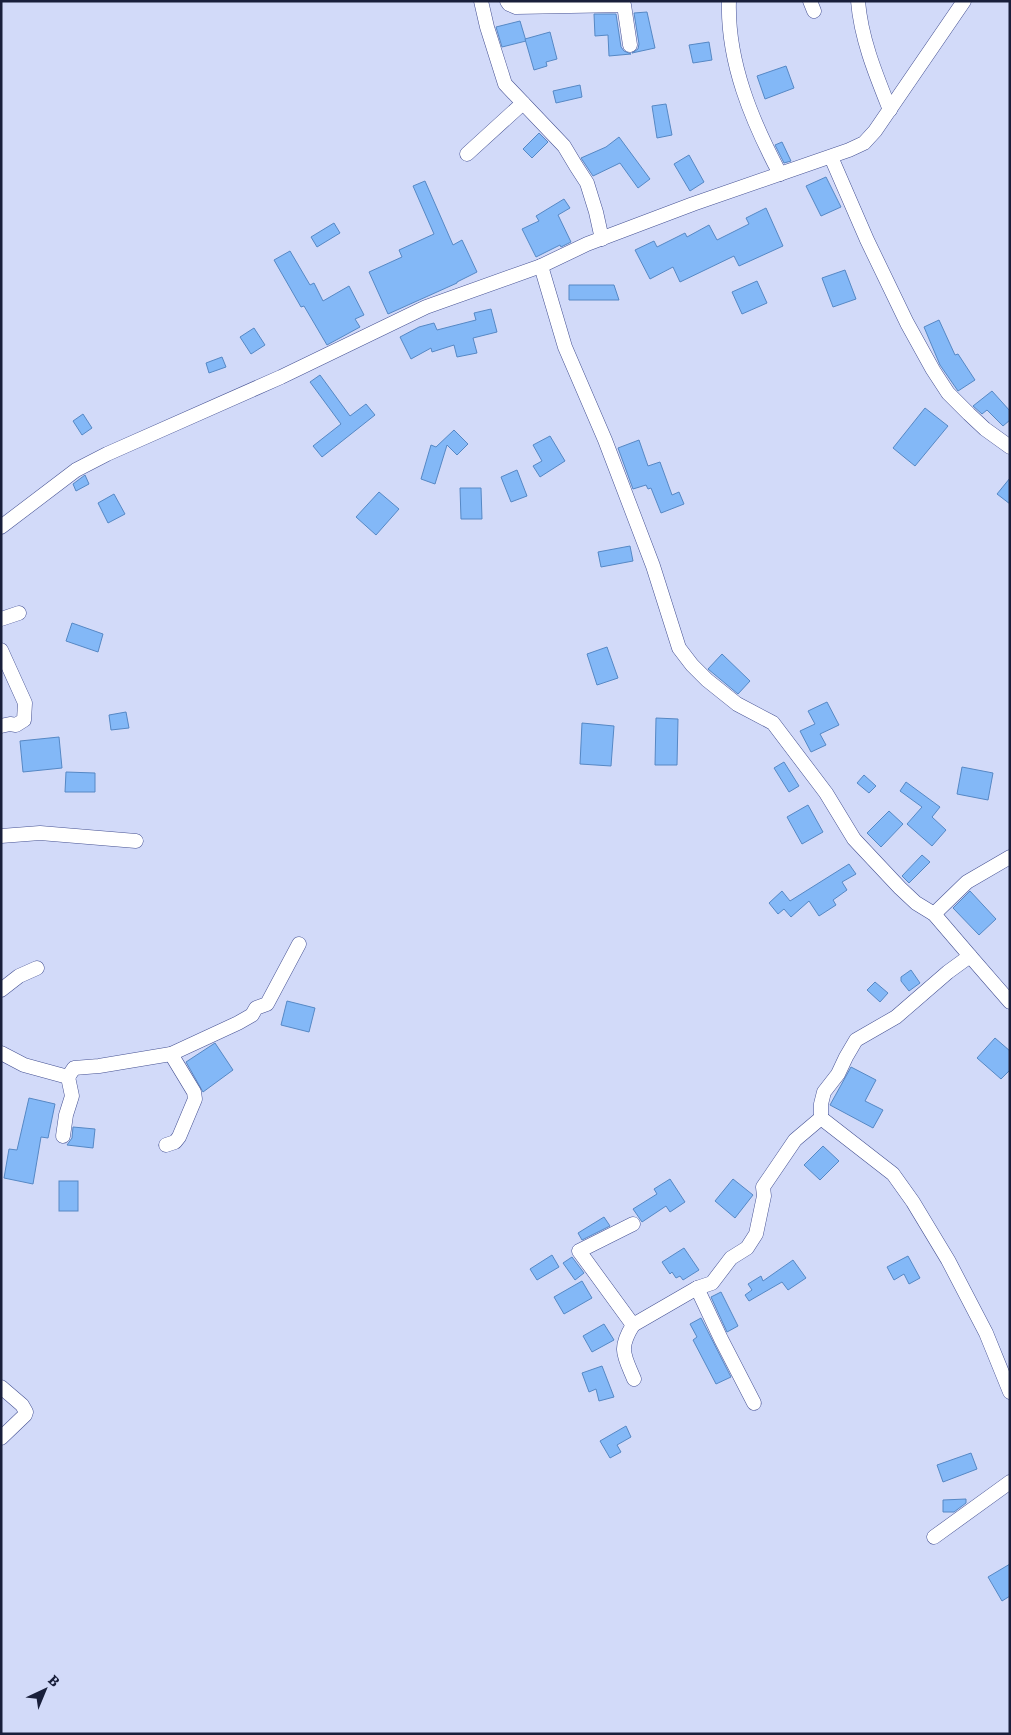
<svg xmlns="http://www.w3.org/2000/svg" width="1011" height="1735" font-family="Literata,serif">
<style>
.building{fill:#83b8f7;stroke:#5688c5}
.lines{fill:none;stroke-linecap:round;stroke-linejoin:round}
.minor-casing{stroke:#455193;stroke-width:15}
.minor{stroke:#fff;stroke-width:14}
</style>
<rect width="100%" height="100%" fill="#d2daf9"/>
<g class="building">
<polygon points="647,12 655,48 632,53 638,49 639,44 634,13"/>
<polygon points="594,14 616,14 621,47 624,51 631,54 609,56 608,35 595,36"/>
<polygon points="520,21 526,41 502,47 496,27"/>
<polygon points="550,32 557,59 546,62 547,66 534,70 525,39"/>
<polygon points="709,42 712,60 693,63 689,45"/>
<polygon points="786,66 794,88 765,99 757,76"/>
<polygon points="580,85 582,97 556,103 553,91"/>
<polygon points="666,104 672,135 657,138 652,106"/>
<polygon points="539,133 548,142 532,158 523,149"/>
<polygon points="619,137 650,179 638,188 620,163 593,176 581,158 606,147"/>
<polygon points="782,142 791,161 784,163 775,145"/>
<polygon points="689,155 704,182 690,191 674,164"/>
<polygon points="826,177 841,207 821,216 806,186"/>
<polygon points="425,181 453,245 462,240 477,272 457,282 457,283 388,314 369,272 402,257 399,250 434,234 413,186"/>
<polygon points="564,199 570,208 558,215 571,242 561,247 560,245 536,257 522,229 539,221 536,216"/>
<polygon points="766,208 783,246 739,266 734,256 680,282 673,267 650,279 635,250 654,241 657,247 685,233 687,237 709,225 717,240 749,224 746,218"/>
<polygon points="334,223 340,233 317,247 311,237"/>
<polygon points="290,251 310,285 314,283 323,301 349,286 364,315 355,319 360,327 327,345 304,306 301,307 274,260"/>
<polygon points="845,270 856,299 833,307 822,278"/>
<polygon points="757,281 767,303 742,314 732,292"/>
<polygon points="569,285 614,285 619,300 569,300"/>
<polygon points="491,309 497,332 473,338 477,353 457,357 454,345 432,352 431,348 411,359 400,337 419,327 434,323 437,330 476,320 474,313"/>
<polygon points="939,320 955,355 958,354 975,380 958,391 940,365 924,327"/>
<polygon points="254,328 265,345 251,354 240,337"/>
<polygon points="222,357 226,367 209,373 206,363"/>
<polygon points="320,375 350,416 366,404 375,415 322,457 313,446 341,424 310,382"/>
<polygon points="992,391 1010,411 1010,420 1003,426 987,410 982,414 973,406"/>
<polygon points="925,408 948,426 915,466 893,448"/>
<polygon points="83,414 92,428 82,435 73,421"/>
<polygon points="454,430 468,444 457,455 447,445 435,484 421,479 431,445 436,447"/>
<polygon points="550,436 565,461 540,477 533,466 542,461 533,445"/>
<polygon points="639,440 648,466 660,462 672,495 679,492 684,504 661,513 651,488 648,489 646,485 633,489 618,448"/>
<polygon points="517,470 527,496 511,502 501,477"/>
<polygon points="85,475 89,484 76,491 73,484"/>
<polygon points="1010,478 1010,504 997,494"/>
<polygon points="460,488 481,488 482,519 461,519"/>
<polygon points="379,492 399,509 376,535 356,517"/>
<polygon points="114,494 125,514 108,523 98,503"/>
<polygon points="630,546 633,561 601,567 598,552"/>
<polygon points="72,623 103,634 98,652 66,641"/>
<polygon points="607,647 618,678 597,685 587,654"/>
<polygon points="722,654 750,681 738,694 708,669"/>
<polygon points="827,702 839,725 820,734 826,745 811,752 800,731 815,724 808,711"/>
<polygon points="126,712 129,728 111,730 109,715"/>
<polygon points="656,718 678,719 677,765 655,765"/>
<polygon points="582,723 614,726 611,766 580,764"/>
<polygon points="59,737 62,768 23,772 20,741"/>
<polygon points="784,762 799,786 789,792 774,768"/>
<polygon points="962,767 993,773 988,800 957,794"/>
<polygon points="66,772 95,773 95,792 65,792"/>
<polygon points="864,775 876,786 869,793 857,783"/>
<polygon points="906,782 940,807 932,817 946,830 932,846 907,824 922,807 900,791"/>
<polygon points="808,805 823,832 802,844 787,817"/>
<polygon points="889,811 903,824 881,847 867,833"/>
<polygon points="922,855 930,862 909,883 902,876"/>
<polygon points="849,864 856,874 842,882 847,890 833,900 836,905 819,916 809,901 791,917 784,909 778,914 769,903 782,891 790,901"/>
<polygon points="970,891 996,919 979,935 953,908"/>
<polygon points="911,970 920,983 909,991 901,981 901,977"/>
<polygon points="875,982 888,993 880,1002 867,990"/>
<polygon points="287,1001 315,1008 309,1032 281,1025"/>
<polygon points="995,1038 1010,1051 1010,1070 1001,1079 977,1058"/>
<polygon points="215,1043 233,1070 203,1092 186,1062"/>
<polygon points="851,1067 876,1080 865,1101 883,1110 873,1128 830,1105"/>
<polygon points="29,1098 55,1104 48,1138 41,1137 33,1184 4,1178 9,1149 17,1150"/>
<polygon points="73,1127 95,1129 93,1148 67,1145 72,1138"/>
<polygon points="823,1146 839,1161 820,1180 804,1165"/>
<polygon points="670,1179 685,1202 670,1212 666,1206 642,1222 633,1209 657,1194 654,1189"/>
<polygon points="733,1179 753,1195 735,1218 715,1201"/>
<rect x="59" y="1181" width="19" height="30"/>
<polygon points="604,1217 610,1226 582,1240 578,1233"/>
<polygon points="684,1248 699,1270 683,1280 680,1276 676,1278 672,1272 670,1274 662,1262"/>
<polygon points="552,1255 559,1267 537,1280 530,1269"/>
<polygon points="908,1256 920,1278 909,1284 904,1274 894,1280 887,1267"/>
<polygon points="572,1257 584,1273 575,1280 563,1263"/>
<polygon points="793,1260 806,1278 788,1290 782,1282 749,1301 745,1295 752,1290 748,1284 761,1276 763,1281"/>
<polygon points="582,1281 592,1298 564,1314 554,1297"/>
<polygon points="721,1292 738,1326 727,1332 711,1297"/>
<polygon points="701,1318 731,1377 716,1384 693,1340 697,1337 690,1324"/>
<polygon points="604,1324 614,1340 592,1352 583,1336"/>
<polygon points="602,1366 614,1397 599,1401 596,1389 589,1392 582,1373"/>
<polygon points="626,1426 631,1437 617,1445 621,1452 610,1458 600,1441"/>
<polygon points="971,1453 977,1469 943,1482 937,1465"/>
<polygon points="966,1499 966,1503 954,1512 943,1512 943,1500"/>
<polygon points="1010,1564 1010,1596 1002,1601 988,1577"/>
</g>
<g class="lines">
<g class="minor-casing">
<g id="minor">
<polyline points="481,1 487,27 505,84 564,146 576,166 587,183 596,212 602,239"/>
<polyline points="507,1 509,4 516,7 624,5 630,45"/>
<path d="M729,1C727,62 752,121 780,174"/>
<polyline points="810,1 814,11"/>
<path d="M858,1C861,39 876,75 890,110"/>
<polyline points="467,154 523,103"/>
<polyline points="831,157 867,240 907,323 933,370 948,393 969,414 985,429 1010,447"/>
<path d="M541,266L565,347L605,440L653,566L679,648L692,665L707,680L737,704L773,723L826,793L854,839L900,888L916,903L934,914L970,956L948,972L896,1017L856,1040L846,1057L838,1074L824,1092L821,1104V1118L795,1140L763,1187L764,1196L756,1234L747,1248L731,1258L712,1283L697,1288L633,1325C618,1349 624,1355 634,1379"/>
<polyline points="1,527 76,470 107,454 281,377 426,307 541,266 587,244 693,204 849,150 864,143 875,131 964,1"/>
<polyline points="1,619 19,613"/>
<polyline points="1,650 25,703 24,720 16,725 10,724 1,726"/>
<polyline points="1,836 40,833 136,841"/>
<polyline points="934,914 967,882 1010,857"/>
<polyline points="970,956 1010,1002"/>
<polyline points="1,990 19,976 37,968"/>
<polyline points="1,1053 24,1065 68,1077 74,1068 99,1066 171,1054 238,1023 252,1015 256,1008 267,1004 299,944"/>
<polyline points="821,1118 893,1174 913,1202 948,1260 986,1333 1010,1392"/>
<polyline points="63,1136 66,1115 72,1096 68,1077"/>
<polyline points="166,1145 175,1142 179,1137 195,1099 194,1092 171,1054"/>
<polyline points="697,1288 721,1339 754,1403"/>
<polyline points="633,1325 579,1251 633,1224"/>
<polyline points="1,1387 22,1405 26,1412 25,1415 1,1438"/>
<polyline points="934,1537 1010,1482"/>
</g>
</g>
<use href="#minor" class="minor"/>
</g>
<rect width="1011" height="1735" fill="none" stroke="#191f3b" stroke-width="5"/>
<g transform="translate(45 1690) rotate(44)" stroke="#d2daf9" stroke-width="4" paint-order="stroke">
<path d="M0-4L9 19L0 12L-9 19Z" fill="#191f3b"/>
<text y="-8" font-size="14" font-weight="bold" text-anchor="middle" fill="#191f3b">B</text>
</g>
</svg>
